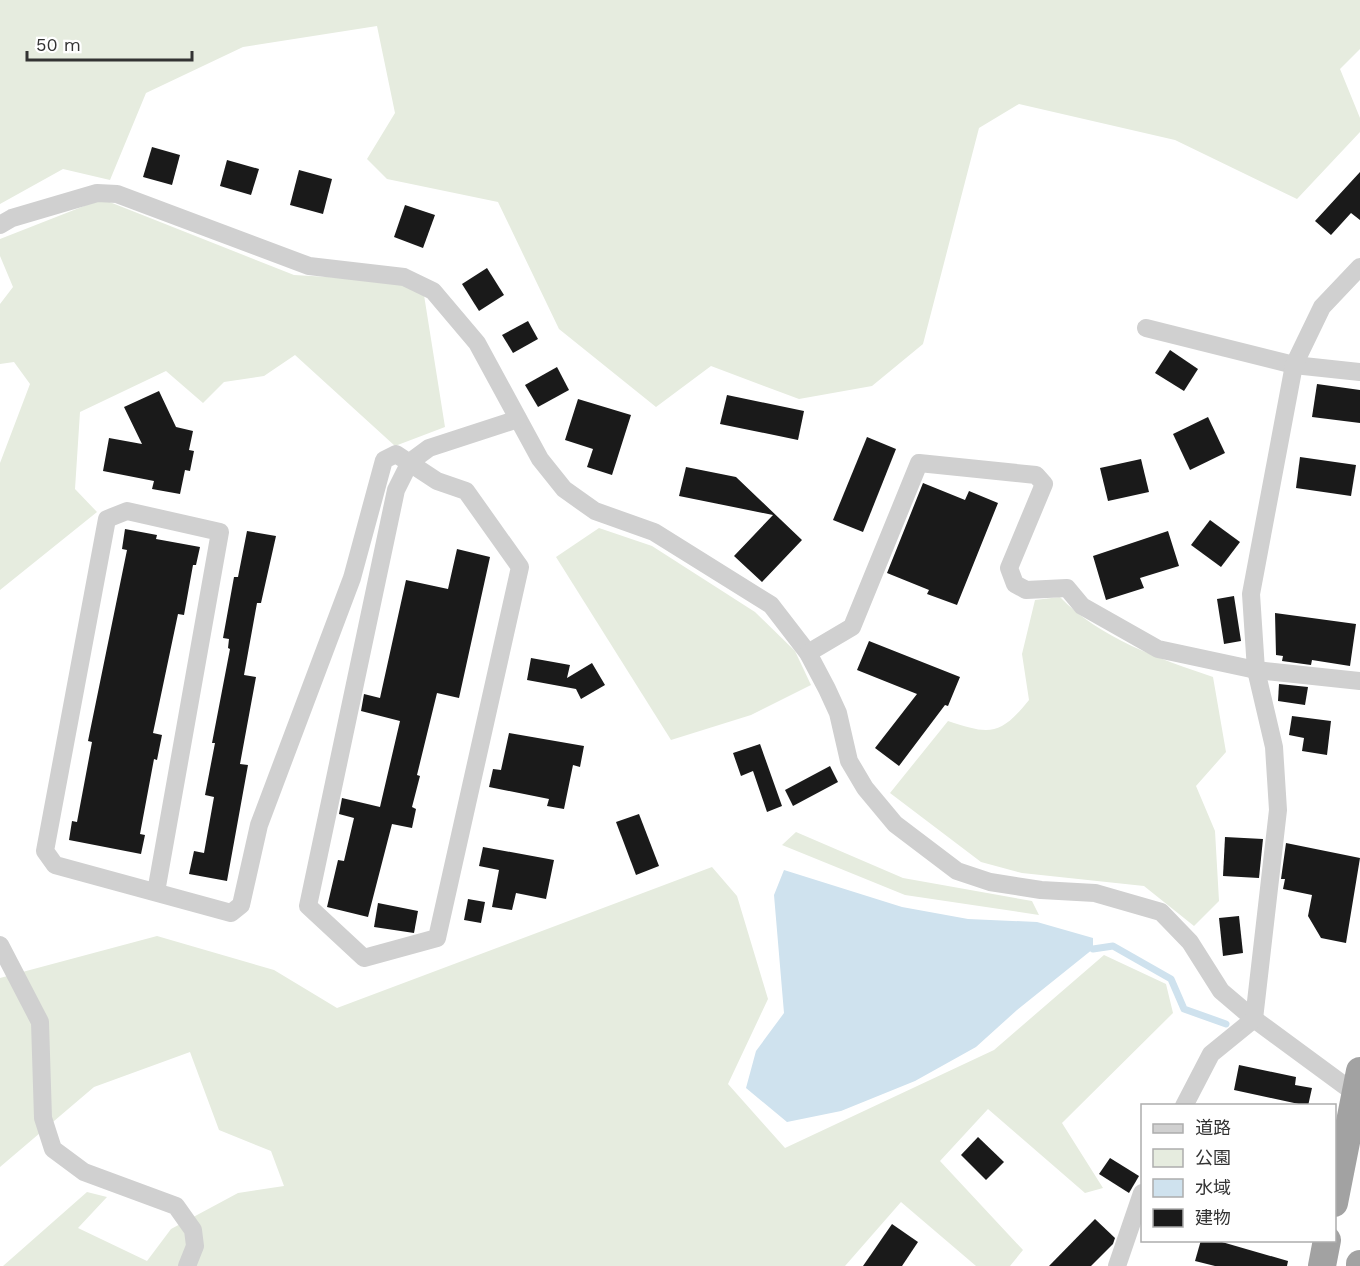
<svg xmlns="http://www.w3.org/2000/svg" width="1360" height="1266" font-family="'Work Sans','Noto Sans JP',sans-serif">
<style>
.green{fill:#e6ecdf}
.water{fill:#cfe2ee}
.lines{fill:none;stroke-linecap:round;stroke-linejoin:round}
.stream{stroke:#cfe2ee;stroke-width:7}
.building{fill:#1a1a1a}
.minor{stroke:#d0d0d0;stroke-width:18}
.trunk{stroke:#a2a2a2;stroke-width:28}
</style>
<rect width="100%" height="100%" fill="#fff"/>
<g class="green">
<polygon points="0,0 1360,0 1360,49 1340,69 1360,118 1360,132 1297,199 1175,140 1019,104 979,128 923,344 872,386 799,399 711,366 656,407 559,329 498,202 387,179 367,159 395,113 377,26 243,47 146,93 110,180 63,169 0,204"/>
<polygon points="102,199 294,275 396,281 424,295 445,427 395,446 295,355 264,376 224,382 203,403 166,371 80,412 75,489 97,512 0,590 0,463 30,384 14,362 0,364 0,304 13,287 0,256 0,239"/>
<polygon points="599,528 652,546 755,612 795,651 811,685 751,715 671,740 556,557"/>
<path d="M1060,597C1099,638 1160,659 1213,677L1226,752L1196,786L1215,831L1219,901L1194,926L1144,886L1022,873L981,862L890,793L948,721C990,735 1000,736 1029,700L1022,654L1035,600Z"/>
<polygon points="796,832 903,878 1032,901 1039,915 905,895 782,845"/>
<polygon points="712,867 737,896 768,999 728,1084 785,1148 994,1050 1104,955 1166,984 1173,1013 1062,1123 1103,1188 1085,1193 988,1109 940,1161 1023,1250 1010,1266 976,1266 901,1202 845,1266 3,1266 87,1192 107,1197 78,1228 147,1261 171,1229 238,1193 284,1186 271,1151 219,1130 190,1052 94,1087 0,1167 0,978 157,936 274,970 337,1008"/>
</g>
<polygon class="water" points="784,870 902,907 968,919 1037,922 1093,938 1093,949 1017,1010 976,1047 915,1081 841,1111 787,1122 746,1088 756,1051 784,1013 774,895"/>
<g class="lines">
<polyline class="stream" points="1093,949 1113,946 1171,979 1184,1009 1226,1024"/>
</g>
<g class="building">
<polygon points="152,147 180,155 172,185 143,177"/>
<polygon points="227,160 259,169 251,195 220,186"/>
<polygon points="299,170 332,179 323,214 290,205"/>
<polygon points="1360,172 1360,220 1351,213 1331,235 1315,221"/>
<polygon points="405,205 435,215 423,248 394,237"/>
<polygon points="487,268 504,295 479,311 462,284"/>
<polygon points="528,321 538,339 513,353 502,335"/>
<polygon points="1170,350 1198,369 1184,391 1155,373"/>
<polygon points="557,367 569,390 538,407 525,385"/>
<polygon points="1317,384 1360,390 1360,423 1312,417"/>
<polygon points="159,391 176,427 193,431 189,450 194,451 190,471 185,470 180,494 152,489 154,481 103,471 109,438 142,444 124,407"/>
<polygon points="727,395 804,411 798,440 720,424"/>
<polygon points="578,399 631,415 612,475 587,467 593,449 565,440"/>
<polygon points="1208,417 1225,453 1190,470 1173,434"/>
<polygon points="867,437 896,449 863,532 833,520"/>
<polygon points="1300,457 1356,465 1351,496 1296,488"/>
<polygon points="1141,459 1149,492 1108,501 1100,468"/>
<polygon points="686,467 736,477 802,540 762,582 734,556 773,515 679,496"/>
<polygon points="923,483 965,500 969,491 998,503 957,605 927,594 929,590 887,573"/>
<polygon points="1210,520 1240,542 1221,567 1191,545"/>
<polygon points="125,529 157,535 156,539 200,547 196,565 193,565 184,615 178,614 153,733 162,735 157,760 154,759 140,834 145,835 141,854 69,840 72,821 77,822 92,742 88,741 127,550 122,549"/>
<polygon points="247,531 276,536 261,603 257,603 244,675 256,677 240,764 248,765 227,881 189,874 194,851 204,853 214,797 205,795 215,743 212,743 230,649 228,648 229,639 223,638 234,577 238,577"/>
<polygon points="1168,531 1179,566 1140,578 1144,588 1106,600 1093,556"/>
<polygon points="457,549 490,557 459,698 437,693 417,775 420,776 412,807 416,809 412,828 392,824 368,917 327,907 338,860 344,861 354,818 339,814 342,798 380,807 400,721 361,711 364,694 380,698 406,580 448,589"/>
<polygon points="1234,596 1241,641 1224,644 1217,599"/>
<polygon points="1275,613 1356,624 1350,666 1312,660 1311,665 1282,661 1283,656 1276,655"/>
<polygon points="869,641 960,677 948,706 945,705 899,766 875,748 917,694 857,670"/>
<polygon points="531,658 570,665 567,678 592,663 605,685 581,699 576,689 527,680"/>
<polygon points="1279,684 1308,687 1305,705 1278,701"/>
<polygon points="1292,716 1331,721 1327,755 1302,751 1304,738 1289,735"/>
<polygon points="509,733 584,746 580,767 573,765 564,809 547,806 549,799 489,787 493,769 501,770"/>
<polygon points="760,744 782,806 767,812 753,771 741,776 733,753"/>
<polygon points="830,766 838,782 793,806 785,790"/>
<polygon points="639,814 659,866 636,875 616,822"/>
<polygon points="1225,837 1263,839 1259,878 1223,876"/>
<polygon points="1286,843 1360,858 1346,943 1321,938 1308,916 1312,895 1283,889 1285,879 1281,879"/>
<polygon points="483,847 554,860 546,899 516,893 512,910 492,907 499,870 479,866"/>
<polygon points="468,899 485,902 481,923 464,920"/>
<polygon points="378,903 418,911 414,933 374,927"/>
<polygon points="1239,916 1243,953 1223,956 1219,918"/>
<polygon points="1239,1065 1296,1077 1295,1085 1312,1088 1308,1106 1234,1090"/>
<polygon points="978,1137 1004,1162 986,1180 961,1155"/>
<polygon points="1110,1158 1139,1176 1129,1193 1099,1174"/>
<polygon points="1095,1219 1115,1238 1113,1244 1091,1266 1049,1266"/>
<polygon points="892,1224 918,1242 902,1266 863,1266"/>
<polygon points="1201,1240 1215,1240 1288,1261 1287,1266 1215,1266 1195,1261"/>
</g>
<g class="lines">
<g class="minor">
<polyline points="0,225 12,218 97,193 117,194 309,266 404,277 433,291 477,343 540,459 564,489 595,511 654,532 771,605 808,653 827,689 838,713 849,761 865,788 895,824 957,871 990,882 1041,890 1095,893 1161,912 1190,942 1221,991 1254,1019 1360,1097"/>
<polyline points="1146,328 1294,365 1360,372"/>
<polyline points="808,653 852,627 919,463 1036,475 1044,484 1009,568 1015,584 1026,590 1067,588 1082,606 1158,649 1256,670 1360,681"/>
<polyline points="156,892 220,532 127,511 107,519 45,851 55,865 231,913 241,905 259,825 352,578 384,460 396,454 437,481 466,491 520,567 437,938 364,958 308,906 396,490 410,462 429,448 518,419"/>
<polyline points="0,945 40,1022 43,1118 53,1149 84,1172 176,1206 193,1230 195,1246 187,1266"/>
<polyline points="1184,1106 1211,1054 1254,1019 1278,810 1274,747 1256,670 1251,594 1294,365 1322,307 1360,267"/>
<polyline points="1117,1266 1142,1193"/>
</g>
<g class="trunk">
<polyline points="1334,1203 1360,1071"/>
<polyline points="1322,1266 1327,1240"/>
<polyline points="1360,1266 1360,1264"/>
</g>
</g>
<rect x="1141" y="1104" width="195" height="138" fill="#ffffff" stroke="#adadad" stroke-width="1.5"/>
<rect x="1153" y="1124" width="30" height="9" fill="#d0d0d0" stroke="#adadad" stroke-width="1.5"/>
<text x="1195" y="1134" font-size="18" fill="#333333">道路</text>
<rect x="1153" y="1149" width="30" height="18" fill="#e6ecdf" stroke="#adadad" stroke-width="1.5"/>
<text x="1195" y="1164" font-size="18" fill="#333333">公園</text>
<rect x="1153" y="1179" width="30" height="18" fill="#cfe2ee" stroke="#adadad" stroke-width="1.5"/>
<text x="1195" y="1194" font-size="18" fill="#333333">水域</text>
<rect x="1153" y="1209" width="30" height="18" fill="#1a1a1a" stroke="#adadad" stroke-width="1.5"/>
<text x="1195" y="1224" font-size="18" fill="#333333">建物</text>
<path d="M27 51v9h165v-9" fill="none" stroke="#333333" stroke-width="3"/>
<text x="36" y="51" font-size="18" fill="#333333" stroke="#ffffff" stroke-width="4.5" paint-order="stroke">50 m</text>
</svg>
